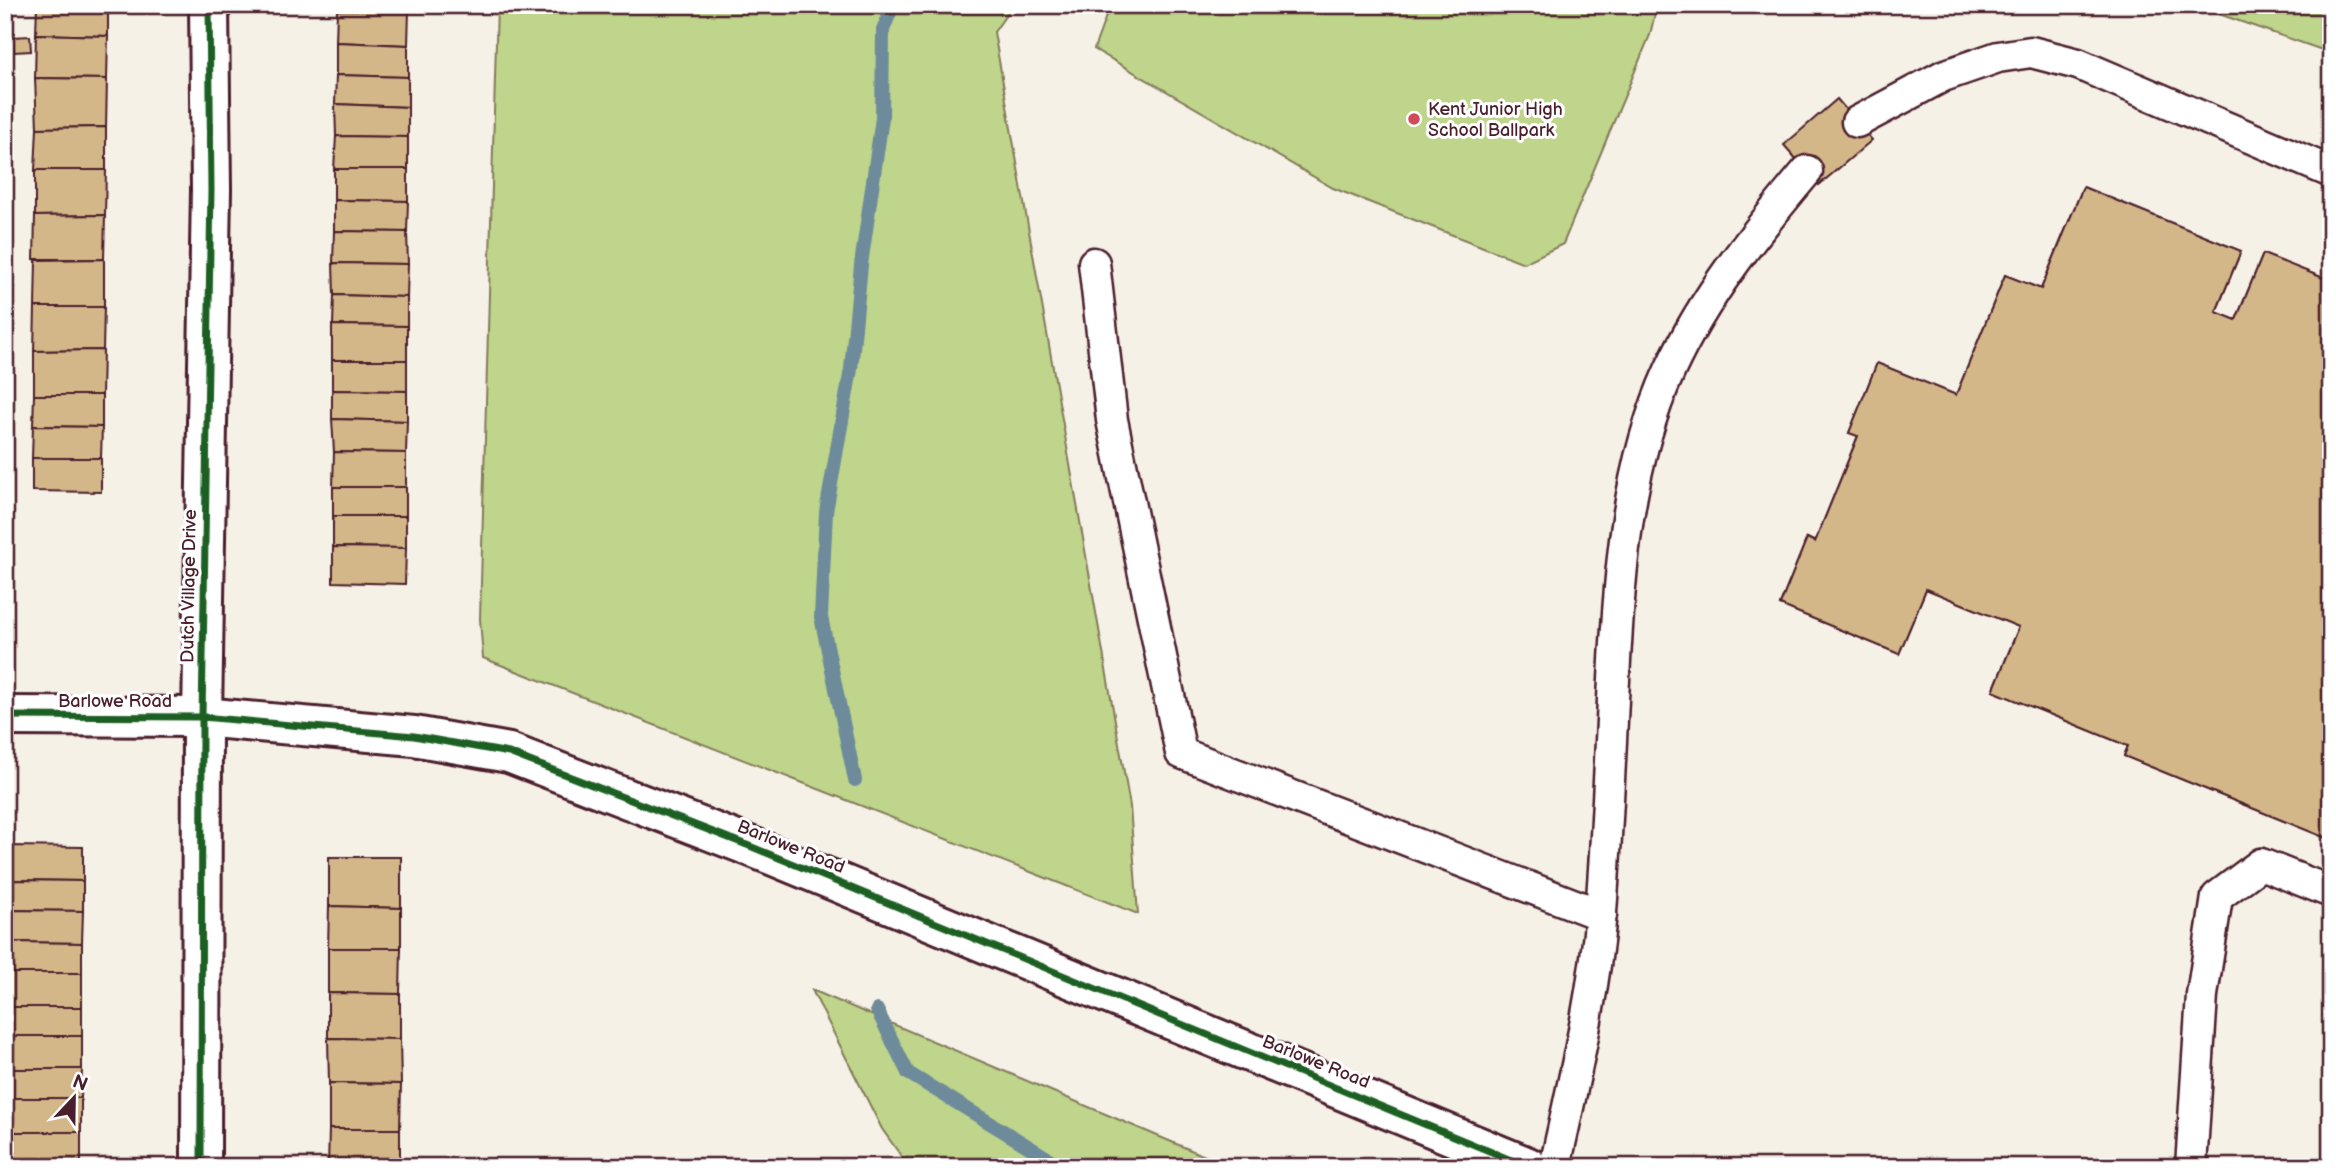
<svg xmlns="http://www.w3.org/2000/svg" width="2336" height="1172" font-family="'Balsamiq Sans',sans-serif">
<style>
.green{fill:#bed58b;stroke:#847a5b;stroke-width:2}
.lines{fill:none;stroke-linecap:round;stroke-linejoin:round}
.stream{stroke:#6e8b9b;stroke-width:14}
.building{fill:#d4b789;stroke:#4a1f2b;stroke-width:2}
.service-casing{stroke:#4a1f2b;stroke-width:35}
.minor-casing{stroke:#4a1f2b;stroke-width:44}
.tertiary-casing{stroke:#4a1f2b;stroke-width:44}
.service{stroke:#fff;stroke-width:30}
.minor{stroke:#fff;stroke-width:38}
.tertiary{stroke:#fff;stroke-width:38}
.cycleway-casing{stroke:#fff;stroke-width:11}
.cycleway{stroke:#1b5e20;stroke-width:7}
.poi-dot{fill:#d1495b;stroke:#fff;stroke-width:2.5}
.labels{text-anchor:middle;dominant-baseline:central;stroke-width:6;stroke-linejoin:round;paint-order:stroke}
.poi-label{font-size:18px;fill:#4a1f2b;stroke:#fff;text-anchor:start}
.street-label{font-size:18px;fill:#4a1f2b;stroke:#fff}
</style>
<rect width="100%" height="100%" fill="#f6f1e7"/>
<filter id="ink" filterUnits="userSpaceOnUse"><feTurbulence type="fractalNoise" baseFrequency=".0143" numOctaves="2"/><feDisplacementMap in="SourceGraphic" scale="14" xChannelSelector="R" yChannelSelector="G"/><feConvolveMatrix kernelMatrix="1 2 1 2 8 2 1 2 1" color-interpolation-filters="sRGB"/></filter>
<g filter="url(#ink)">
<g class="green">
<polygon points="497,5 1013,5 994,32 1130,806 1138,914 483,658 480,619"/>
<polygon points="1110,5 1657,5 1650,35 1563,244 1524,263 1333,188 1094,49"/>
<polygon points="2193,5 2331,5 2331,53"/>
<polygon points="812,990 1231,1167 909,1167 882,1129"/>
</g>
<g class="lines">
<g class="stream">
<polyline points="855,780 821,617 826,512 851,369 861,265 882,118 883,30 893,5"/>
<polyline points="877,1010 908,1073 1062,1167"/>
</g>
</g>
<g class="building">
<polygon points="37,5 108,5 108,36 36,34"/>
<rect x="337" y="5" width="72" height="5"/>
<polygon points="337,10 409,10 408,45 336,42"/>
<polygon points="36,34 108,36 107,79 35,78"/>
<polygon points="30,36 31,51 14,52 13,37"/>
<polygon points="336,42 408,45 408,77 336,75"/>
<polygon points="336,75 408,77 408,107 335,104"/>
<polygon points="35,78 107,79 106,127 37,128"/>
<polygon points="1837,99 1872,140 1819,185 1784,145"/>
<polygon points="335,104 408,107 408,137 336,136"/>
<polygon points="106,127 106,170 35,170 37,128"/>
<polygon points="336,136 408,137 408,169 334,169"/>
<polygon points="334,169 408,169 408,201 334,200"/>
<polygon points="35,170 106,170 105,215 35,216"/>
<polygon points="2083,187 2241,251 2216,312 2236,320 2263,254 2331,281 2331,386 2318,381 2272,488 2209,460 2193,496 2331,555 2331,840 2124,756 2128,746 1993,691 2019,627 1926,589 1899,654 1780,605 1807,538 1815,542 1858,436 1849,433 1877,363 1956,395 2005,275 2041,289"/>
<polygon points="2083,187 2241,251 2216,312 2236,320 2263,254 2331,281 2331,840 2124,756 2128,746 1993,691 2019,627 1926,589 1899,654 1780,605 1807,538 1815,542 1858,436 1849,433 1877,363 1956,395 2005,275 2041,289"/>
<polygon points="334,200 408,201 407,232 334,231"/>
<polygon points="105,215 104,259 34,259 35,216"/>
<polygon points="334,231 407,232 408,264 333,263"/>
<polygon points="104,259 104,307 35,307 36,260"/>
<polygon points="333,263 408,264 407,297 334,295"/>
<polygon points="334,295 407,297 407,326 333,325"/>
<polygon points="35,307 104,307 103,350 34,351"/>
<polygon points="332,325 407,326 407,360 332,360"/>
<polygon points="103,350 102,395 34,395 34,351"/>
<polygon points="332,360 407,360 407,391 332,390"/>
<polygon points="332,390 407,391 407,421 332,419"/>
<polygon points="34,395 102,395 102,427 33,426"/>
<polygon points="332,419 407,421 406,453 334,452"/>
<polygon points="33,426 102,427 101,458 32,458"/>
<polygon points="334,452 406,453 406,487 333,487"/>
<polygon points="32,458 101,458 101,492 32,491"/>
<rect x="333" y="487" width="73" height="29"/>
<polygon points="333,516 406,516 406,548 333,547"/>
<polygon points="333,547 406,548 405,584 333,582"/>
<polygon points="9,846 83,847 83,881 10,880"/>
<polygon points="329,857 401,857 401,908 329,906"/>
<polygon points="10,880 83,881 83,911 9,910"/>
<polygon points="329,906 401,908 401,948 328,948"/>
<polygon points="9,910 83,911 82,943 9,942"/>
<polygon points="9,942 82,943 82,973 9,973"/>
<polygon points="328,948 401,948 400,994 328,993"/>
<rect x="9" y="973" width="73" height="34"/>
<polygon points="328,993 400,994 400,1039 328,1038"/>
<polygon points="9,1007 82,1007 82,1036 8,1036"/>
<rect x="8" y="1036" width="74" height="33"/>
<polygon points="328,1038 400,1039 401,1084 329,1083"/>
<polygon points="8,1069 82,1069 81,1098 8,1098"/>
<polygon points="329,1083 401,1084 400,1129 329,1129"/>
<rect x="8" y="1098" width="73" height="34"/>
<polygon points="329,1129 400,1129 400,1167 328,1167"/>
<polygon points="8,1132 81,1132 81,1162 8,1163"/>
<polygon points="81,1162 81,1167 8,1167 8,1163"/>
</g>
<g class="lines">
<g class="service-casing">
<g id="service">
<polyline points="1857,122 1943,76 1998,57 2031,52 2078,64 2331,172"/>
<polyline points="1094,263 1112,420 1181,753 1601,915"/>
<path d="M1555,1167C1573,1083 1594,998 1601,912C1607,835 1610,758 1614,680C1619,577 1626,466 1670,370C1704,296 1755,233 1807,171"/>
<polyline points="2191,1167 2202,995 2217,897 2261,864 2331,892"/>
</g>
</g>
<g class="minor-casing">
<polyline id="minor" points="201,1167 202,717 211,190 209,5"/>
</g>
<g class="tertiary-casing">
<polyline id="tertiary" points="5,716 202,717 414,736 509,753 752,847 1528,1167"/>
</g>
<use href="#service" class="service"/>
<use href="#minor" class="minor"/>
<use href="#tertiary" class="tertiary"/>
<g class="cycleway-casing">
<g id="cycleway">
<polyline points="5,716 202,717 414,736 509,753 752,847 1528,1167"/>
<polyline points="201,1167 202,717 211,190 209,5"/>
</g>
</g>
<use href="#cycleway" class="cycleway"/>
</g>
</g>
<circle class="poi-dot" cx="1414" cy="119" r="7"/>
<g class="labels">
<g class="poi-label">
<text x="1428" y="109">Kent Junior High<tspan x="1428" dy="21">School Ballpark</tspan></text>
</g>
<g class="street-label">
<text transform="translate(189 586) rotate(-89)">Dutch Village Drive</text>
<text x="115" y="701">Barlowe Road</text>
<text transform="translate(791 847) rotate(22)">Barlowe Road</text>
<text transform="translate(1316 1062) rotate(22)">Barlowe Road</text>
</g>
</g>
<rect width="2336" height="1172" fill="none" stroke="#fff" stroke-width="28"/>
<rect x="14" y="14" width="2308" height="1144" fill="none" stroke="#4a1f2b" stroke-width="2.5" filter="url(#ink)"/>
<g transform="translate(74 1098) rotate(22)" stroke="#ffffff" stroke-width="5" paint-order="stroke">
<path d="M0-5L12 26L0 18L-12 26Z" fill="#4a1f2b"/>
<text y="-10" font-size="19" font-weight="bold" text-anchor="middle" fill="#4a1f2b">N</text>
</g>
</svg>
